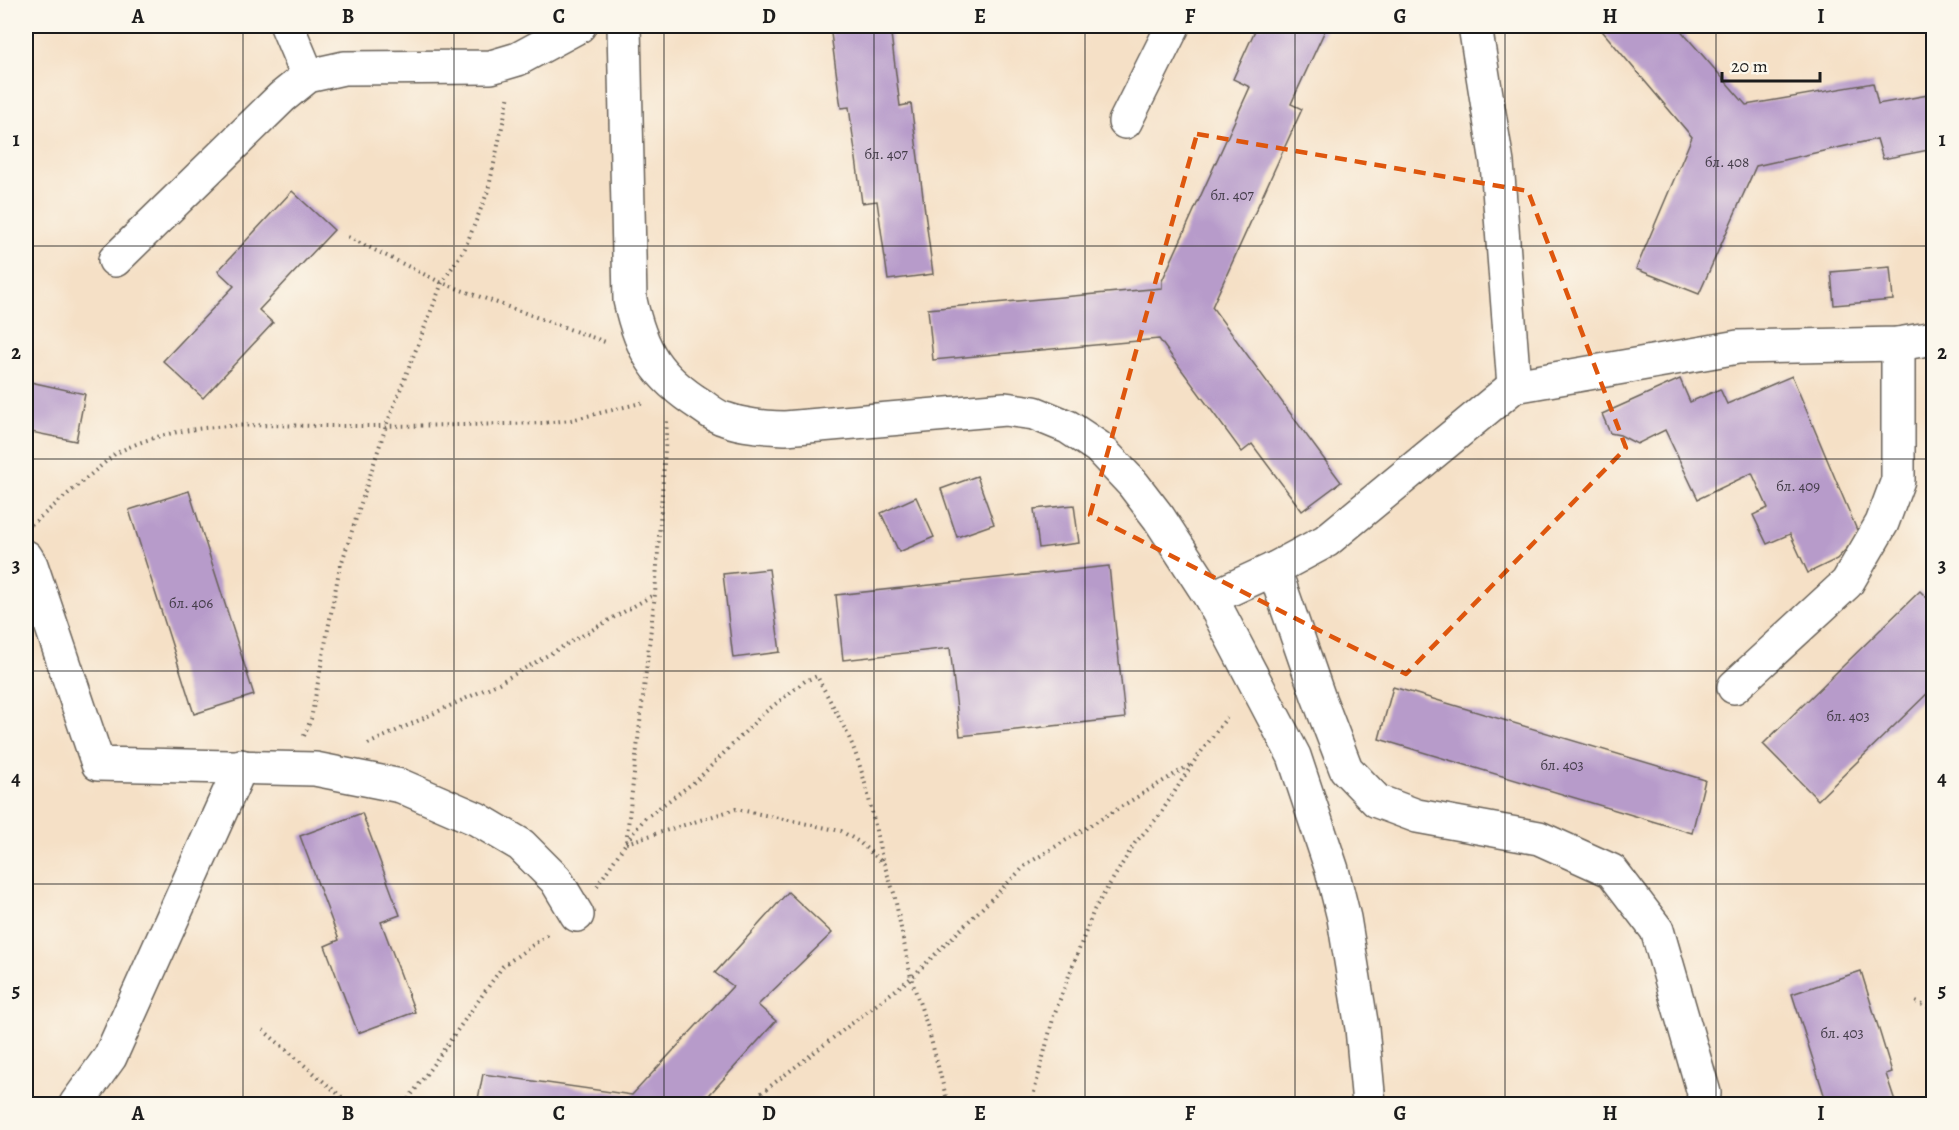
<svg xmlns="http://www.w3.org/2000/svg" width="1959" height="1130" font-family="Alegreya,serif">
<style>
.building{fill:#b79bca}
.lines{fill:none;stroke-linecap:round;stroke-linejoin:round}
.minor-casing{stroke:#686158;stroke-width:36}
.path{stroke:#686158;stroke-width:4;stroke-dasharray:1.5 4.5;stroke-linecap:butt}
.minor{stroke:#fff;stroke-width:33}
.marked{fill:none;stroke:#de560d;stroke-width:4.5;stroke-dasharray:12 8;stroke-linejoin:round}
.grid{fill:none;stroke:#1c1c1c;stroke-width:1.5;stroke-opacity:0.55}
.labels{text-anchor:middle;dominant-baseline:central;stroke-width:4.5;stroke-linejoin:round;paint-order:stroke}
.number-label{font-size:15px;fill:#433c48}
.neatline{fill:none;stroke:#1c1c1c;stroke-width:2}
.grid-label{font-size:20px;text-anchor:middle;font-weight:bold;fill:#1c1c1c}
</style>
<rect width="100%" height="100%" fill="#fbf7ec"/>
<filter id="ink" filterUnits="userSpaceOnUse"><feTurbulence type="fractalNoise" baseFrequency=".0167" numOctaves="2"/><feDisplacementMap in="SourceGraphic" scale="12" xChannelSelector="R" yChannelSelector="G"/><feConvolveMatrix kernelMatrix="1 2 1 2 8 2 1 2 1" color-interpolation-filters="sRGB"/></filter>
<filter id="wash" filterUnits="userSpaceOnUse"><feTurbulence type="fractalNoise" baseFrequency=".008" numOctaves="4" result="noise"/><feDisplacementMap in="SourceGraphic" scale="24" xChannelSelector="R" yChannelSelector="G"/><feGaussianBlur stdDeviation="1.35" result="paint"/><feColorMatrix in="noise" values="0 0 0 0 0 0 0 0 0 0 0 0 0 0 0 0 0 1.4 0 .05"/><feComposite in="paint" operator="in"/></filter>
<g filter="url(#wash)">
<rect width="100%" height="100%" fill="#f5e0c6"/>
<g id="blocks">
<g class="building">
<polygon points="830,26 890,26 900,106 911,104 933,274 888,280 877,201 862,203 849,107 841,108"/>
<polygon points="1257,26 1327,26 1291,104 1302,109 1212,307 1341,482 1302,511 1252,444 1242,452 1159,339 933,360 928,309 1162,288 1162,281 1250,87 1233,79"/>
<polygon points="1598,26 1677,26 1746,105 1873,83 1878,104 1934,94 1934,149 1883,159 1877,139 1756,166 1699,294 1636,269 1692,137"/>
<polygon points="292,191 334,230 259,310 273,323 203,398 163,361 234,286 218,271"/>
<polygon points="1890,267 1893,300 1834,305 1831,272"/>
<polygon points="1792,376 1859,535 1837,559 1808,573 1790,534 1767,544 1753,515 1768,508 1752,473 1698,499 1665,430 1637,444 1620,435 1610,433 1602,414 1680,379 1690,402 1720,389 1727,404"/>
<polygon points="26,381 85,394 76,441 26,431"/>
<polygon points="977,476 994,524 957,537 941,489"/>
<polygon points="189,491 254,695 194,714 129,510"/>
<polygon points="916,497 934,537 899,552 881,513"/>
<polygon points="1074,505 1079,543 1039,548 1034,509"/>
<polygon points="1109,566 1125,718 960,736 950,648 843,660 836,595"/>
<polygon points="769,569 780,652 733,658 723,574"/>
<polygon points="1920,591 1934,605 1934,687 1818,800 1763,744"/>
<polygon points="1393,687 1705,780 1692,833 1379,739"/>
<polygon points="362,813 400,915 381,922 415,1012 358,1033 325,946 339,940 300,836"/>
<polygon points="788,892 832,933 758,1005 776,1021 701,1104 477,1104 483,1074 632,1095 733,986 715,973"/>
<polygon points="1861,971 1892,1072 1886,1074 1896,1104 1827,1104 1792,994"/>
</g>
</g>
</g>
<g filter="url(#ink)">
<use href="#blocks" fill-opacity="0" stroke="#686158" stroke-width="1.5"/>
<g class="lines">
<g class="minor-casing">
<g id="minor">
<polyline points="287,26 308,76"/>
<path d="M624,26L630,300C641,351 657,377 701,405C708,410 716,417 725,419C744,426 764,427 785,428L1005,409L1034,413L1068,427L1098,447L1133,484L1159,518L1211,598L1294,756L1332,870L1344,918L1362,1028L1369,1104"/>
<polyline points="1475,26 1497,163 1514,386"/>
<polyline points="1125,122 1173,26"/>
<polyline points="115,260 282,97 308,76 344,68 491,67 518,59 579,26"/>
<polyline points="26,557 31,565 98,764 315,769 401,786 477,819 521,845 556,880 577,915"/>
<polyline points="1274,569 1318,696 1346,769 1377,801 1417,816 1539,838 1612,871 1657,930 1704,1093 1703,1104"/>
<polyline points="1211,598 1274,569 1326,541 1514,386 1738,347 1898,344 1934,338"/>
<polyline points="1734,687 1847,583 1882,523 1898,480 1898,344"/>
<polyline points="76,1104 110,1057 241,766"/>
</g>
</g>
<g class="path">
<polyline points="348,237 442,283 608,343"/>
<path d="M31,525L115,454C184,416 271,427 347,426C413,426 478,425 543,423L571,420L645,402"/>
<polyline points="304,736 311,719 339,571 386,426 442,283 465,248 488,191 509,95"/>
<polyline points="368,744 499,683 655,594"/>
<path d="M626,842L645,818L697,780L764,713L805,681L817,676C828,698 841,719 851,742C867,780 874,823 883,863"/>
<polyline points="626,843 736,809 841,831 859,842 884,864 894,893 911,978 928,1028 948,1104"/>
<polyline points="597,886 626,843 655,594 667,421"/>
<polyline points="1916,1002 1934,1010"/>
<polyline points="263,1030 350,1104"/>
<polyline points="405,1104 503,966 550,933"/>
<polyline points="747,1104 911,978 1027,864 1193,763"/>
<polyline points="1031,1104 1054,1015 1094,910 1135,843 1159,816 1193,763 1227,717"/>
</g>
<use href="#minor" class="minor"/>
</g>
</g>
<path class="marked" d="M1197,134L1528,191L1626,448L1406,674L1090,515Z"/>
<path class="grid" d="M243,26V1104M454,26V1104M664,26V1104M874,26V1104M1085,26V1104M1295,26V1104M1505,26V1104M1716,26V1104M26,246H1934M26,459H1934M26,671H1934M26,884H1934"/>
<g class="labels">
<g class="number-label">
<text x="886" y="154">бл. 407</text>
<text x="1727" y="162">бл. 408</text>
<text x="1232" y="195">бл. 407</text>
<text x="1798" y="486">бл. 409</text>
<text x="191" y="603">бл. 406</text>
<text x="1848" y="716">бл. 403</text>
<text x="1562" y="765">бл. 403</text>
<text x="1842" y="1033">бл. 403</text>
</g>
</g>
<rect width="1959" height="1130" fill="none" stroke="#fbf7ec" stroke-width="66"/>
<path d="M1722 72v9h98v-9" fill="none" stroke="#1c1c1c" stroke-width="3"/>
<text x="1731" y="72" font-size="18" fill="#1c1c1c" stroke="#fbf7ec" stroke-width="4.5" paint-order="stroke">20 m</text>
<rect x="33" y="33" width="1893" height="1064" class="neatline"/>
<g class="grid-label">
<text x="138" y="23">A</text>
<text x="348" y="23">B</text>
<text x="559" y="23">C</text>
<text x="769" y="23">D</text>
<text x="980" y="23">E</text>
<text x="1190" y="23">F</text>
<text x="1400" y="23">G</text>
<text x="1610" y="23">H</text>
<text x="1821" y="23">I</text>
<text x="16" y="146">1</text>
<text x="1942" y="146">1</text>
<text x="16" y="359">2</text>
<text x="1942" y="359">2</text>
<text x="16" y="572">3</text>
<text x="1942" y="572">3</text>
<text x="16" y="785">4</text>
<text x="1942" y="785">4</text>
<text x="16" y="997">5</text>
<text x="1942" y="997">5</text>
<text x="138" y="1120">A</text>
<text x="348" y="1120">B</text>
<text x="559" y="1120">C</text>
<text x="769" y="1120">D</text>
<text x="980" y="1120">E</text>
<text x="1190" y="1120">F</text>
<text x="1400" y="1120">G</text>
<text x="1610" y="1120">H</text>
<text x="1821" y="1120">I</text>
</g>
</svg>
